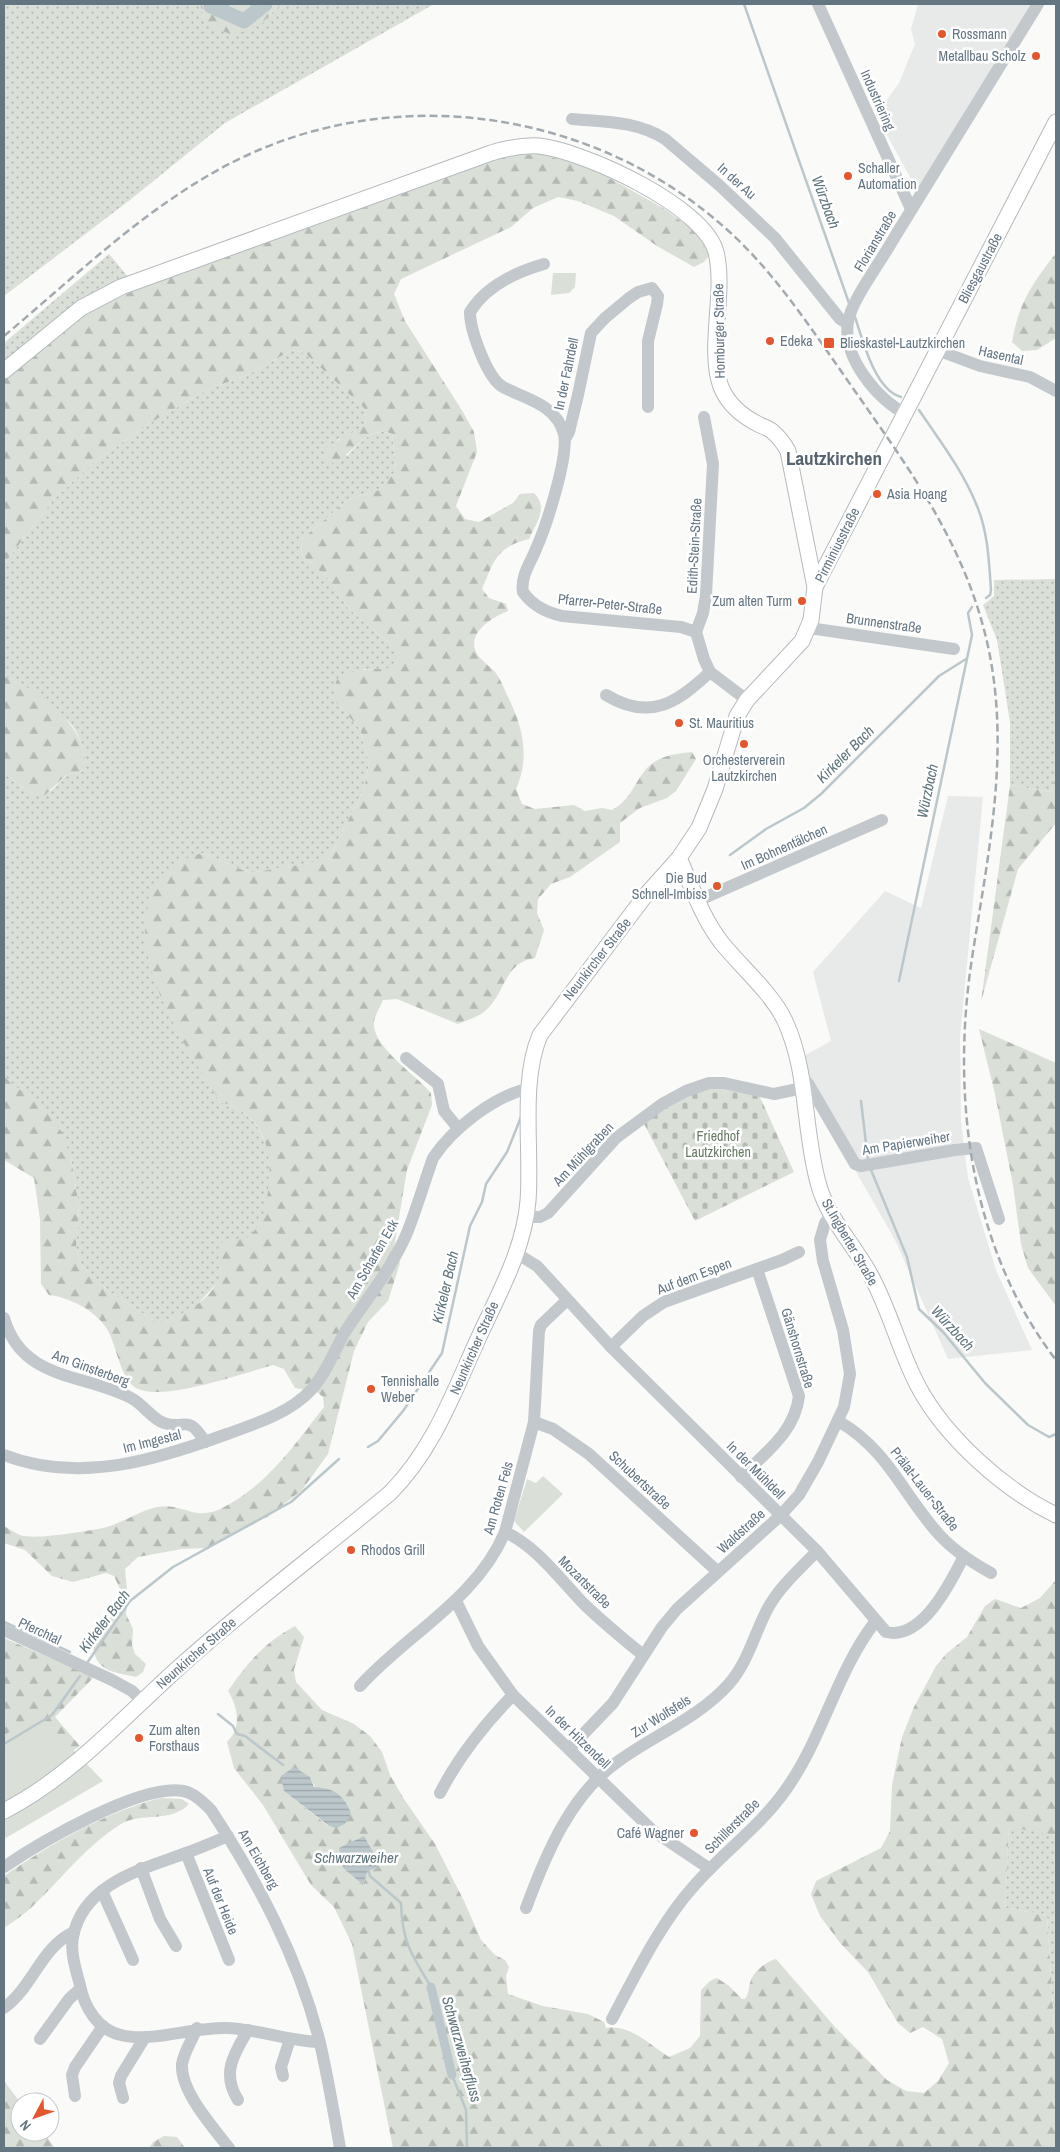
<svg xmlns="http://www.w3.org/2000/svg" width="1060" height="2152" font-family="'Archivo Narrow',sans-serif">
<style>
.built{fill:#e8e9e9}
.grass{fill:url(#grass-dots)}
.forest{fill:url(#forest-firs);fill-rule:evenodd}
.cemetery{fill:url(#cemetery-stones)}
.park{fill:#dadfd7}
.water{fill:url(#water-rules)}
.lines{fill:none;stroke-linecap:round;stroke-linejoin:round}
.stream{stroke:#bbc7cb;stroke-width:2.5}
.canal{stroke:#bbc7cb;stroke-width:9}
.river{stroke:#bbc7cb;stroke-width:15}
.major-casing{stroke:#b5babe;stroke-width:17}
.minor{stroke:#c3c8cc;stroke-width:12}
.major{stroke:#fff;stroke-width:15}
.rail{stroke:#a2aab0;stroke-width:2.5;stroke-dasharray:8 4;stroke-linecap:butt}
.poi-dot{fill:#e4572e;stroke:#fff;stroke-width:2}
.labels{text-anchor:middle;dominant-baseline:central;stroke-width:5;stroke-linejoin:round;paint-order:stroke}
.poi-label{font-size:14px;fill:#657683;stroke:#fff;text-anchor:start}
.street-label{font-size:14px;fill:#657683;stroke:#fff}
.park-label{font-size:14px;fill:#687a64;stroke:#fff}
.water-label{font-size:15px;font-style:italic;fill:#60757c;stroke:#fff}
.district-label{font-size:19px;font-weight:bold;fill:#57646e;stroke:#fff}
</style>
<defs>
<pattern id="grass-dots" width="8" height="8" patternUnits="userSpaceOnUse" patternTransform="scale(1.25)"><rect width="8" height="8" fill="#dadfd7"/><path d="M2 2h.1M6 6h.1" fill="none" stroke="#b4b9b4" stroke-width="1.8" stroke-linecap="round"/></pattern>
<pattern id="forest-firs" width="22" height="20" patternUnits="userSpaceOnUse" patternTransform="scale(1.25)"><rect width="22" height="20" fill="#dadfd7"/><path d="M5 1l3.5 6h-7zM16 11l3.5 6h-7z" fill="#b4b9b4"/></pattern>
<pattern id="cemetery-stones" width="16" height="16" patternUnits="userSpaceOnUse" patternTransform="scale(1.25)"><rect width="16" height="16" fill="#dadfd7"/><path d="M2 7V4a2 2 0 0 1 4 0v3zM10 15v-3a2 2 0 0 1 4 0v3z" fill="#b4b9b4"/></pattern>
<pattern id="water-rules" width="6" height="5" patternUnits="userSpaceOnUse" patternTransform="scale(1.25)"><rect width="6" height="5" fill="#bbc7cb"/><path d="M0 2.5h6" fill="none" stroke="#9ca6aa"/></pattern>
</defs>
<rect width="100%" height="100%" fill="#fafaf8"/>
<g class="built">
<polygon points="918,4 1031,4 917,190 876,115 899,83 915,44 911,29"/>
<polygon points="948,796 983,797 960,1037 961,1122 968,1178 996,1270 1032,1350 948,1359 895,1240 839,1142 800,1058 831,1041 813,972 885,891 921,908"/>
</g>
<g class="grass">
<polygon points="4,4 200,4 206,25 261,24 281,4 434,4 225,123 130,200 4,296"/>
<polygon points="109,254 130,279 100,306 4,379 4,343"/>
<path d="M292,350L305,353L364,408L366,417L365,425L347,437L337,440L347,456C360,443 372,426 392,434L396,470L379,490L349,499L302,539L301,554L332,582L348,608L396,649V662L387,669H364L335,701L360,729L369,764L364,789L333,850L316,862L250,873L203,853L145,932C154,998 187,1046 220,1102C274,1116 278,1173 262,1219C260,1225 253,1232 249,1238L233,1242L223,1260L219,1281L194,1308L174,1319L156,1322L107,1290L81,1265L76,1248L79,1207L71,1158L4,1078V773L33,795L51,791L67,774L79,773L86,768C86,754 80,735 71,724C60,712 19,682 4,676V564L54,499L93,463L150,423L207,390L249,374Z"/>
<polygon points="1056,579 1056,773 1051,792 1010,785 1010,722 997,640 983,605 994,596 994,580"/>
<polygon points="1009,1826 1056,1835 1056,2055 1047,1915 1005,1908"/>
</g>
<g class="forest">
<polygon points="200,4 281,4 261,24 233,35 206,25"/>
<path d="M540,154L571,162L604,175L663,208L696,232L710,255L704,262L694,267L657,246L614,216L578,201L558,197L533,208L511,227L401,279L394,294L405,321L463,412L474,432L477,452L456,506L465,519L479,522L513,503L520,494L534,493C549,508 536,523 529,539C496,547 494,561 482,589L489,598L506,604L508,611C493,617 467,632 476,652C480,660 490,666 495,672C500,678 503,686 506,693C522,724 531,755 516,789L522,804L535,809L574,805L585,811L602,808L612,810C631,800 634,783 647,768C658,756 678,753 692,752L696,759L676,791L667,798L640,808L620,823V842L570,877L551,884L538,899L537,913L544,930L535,958C504,962 505,994 486,1010C479,1017 467,1020 458,1024L397,999L383,1000C380,1007 375,1015 374,1022C371,1046 417,1076 431,1093L432,1105L407,1170L394,1247L400,1263L388,1301L368,1322L354,1351L328,1454L302,1490L269,1516L208,1548L182,1549L138,1557L125,1569L128,1599L126,1614L133,1629L132,1645L135,1654L146,1664L143,1672L136,1677C114,1672 95,1672 93,1645L121,1601V1591L114,1576L106,1573L73,1582L52,1576L25,1550L4,1543V1526C10,1529 17,1535 24,1536C42,1539 89,1531 107,1527C124,1522 139,1511 157,1507C184,1502 195,1524 226,1506C269,1483 295,1444 324,1407L323,1397L317,1392L295,1388L284,1369L273,1365C243,1373 166,1401 138,1389C120,1381 117,1345 107,1329C96,1311 69,1297 49,1295L41,1284L40,1219L34,1178L4,1160V1077L45,1109L61,1131L71,1158L79,1207L76,1248L81,1265L107,1290L156,1322C189,1316 234,1287 218,1249L223,1241L249,1237C253,1232 260,1225 262,1218C276,1172 275,1116 220,1102C186,1046 127,964 150,894C152,889 175,864 181,861C188,857 196,855 203,853L250,873L315,862L333,850L364,789L369,764L360,729L335,701C335,695 334,685 337,680C343,668 376,669 387,669L395,662L396,649L348,608L332,582L301,554L302,539L349,499L379,490L396,470L392,434C365,422 352,461 326,465L323,459L325,448L365,425L366,417L364,408L305,353L292,350L249,374L207,390L150,423L93,463L54,499L4,564V379L61,331L100,306L140,288L487,160L512,155Z"/>
<path d="M1056,253V338L1037,350L1022,351L1012,342C1019,302 1032,284 1056,253Z"/>
<path d="M4,676C40,691 87,725 86,768L79,773L67,774L45,795H33L4,773Z"/>
<polygon points="1056,773 1056,823 1018,869 981,1002 1010,785 1051,792"/>
<polygon points="979,1029 1056,1063 1056,1306 1028,1268 1021,1244 1013,1185 995,1094"/>
<path d="M1056,1580V1835L1009,1827L1005,1908L1047,1915L1056,2055V2148H393L352,1944L334,1907L311,1885L263,1805L234,1768L227,1742C242,1728 238,1707 228,1691C247,1663 265,1642 295,1626L304,1637L294,1670L296,1682L322,1710L354,1724L370,1736L382,1752L390,1775L404,1799L435,1844L464,1901L481,1940L495,1955L505,1960L509,1967L506,1976L508,1994L543,2006L588,2014L604,2022L606,2028C630,2024 650,2045 669,2057L690,2048L700,2036L701,1990L710,1981L717,1978L729,1986L742,1999H745C750,1992 748,1987 751,1980C754,1971 767,1961 776,1959L835,2027L887,2080L906,2091L924,2093L938,2081L949,2063L942,2039L923,2027L910,2033L898,2023L868,1972L841,1944L820,1916L811,1894L816,1881L881,1848L890,1831L892,1785L902,1737L914,1707L936,1666L946,1654L967,1637L985,1606L995,1599L1021,1608L1040,1598ZM310,1777L336,1828L328,1826L284,1791ZM343,1868H377L368,1871L363,1885Z"/>
<polygon points="4,1638 94,1677 55,1717 80,1746 4,1797"/>
<path d="M161,1798L182,1799L189,1804C172,1823 141,1812 121,1824C87,1845 62,1878 34,1905C25,1914 14,1921 4,1928V1876C51,1844 105,1812 161,1798Z"/>
<polygon points="4,2081 20,2102 20,2132 43,2132 55,2148 4,2148"/>
<polygon points="164,2136 177,2137 185,2148 149,2148 153,2142"/>
</g>
<polygon class="cemetery" points="716,1087 759,1095 794,1172 695,1221 643,1122 686,1096"/>
<g class="park">
<polygon points="553,273 576,273 575,287 569,293 551,295"/>
<polygon points="543,1476 563,1494 524,1532 514,1521 527,1479 536,1483"/>
<polygon points="40,1715 103,1781 4,1839 4,1735"/>
</g>
<g class="water">
<path d="M294,1767L310,1777L314,1787C334,1788 344,1795 351,1813L345,1824L336,1828L329,1826L284,1791L281,1776Z"/>
<polygon points="364,1836 378,1861 377,1868 368,1871 363,1885 343,1868 339,1848"/>
</g>
<g class="lines">
<g class="stream">
<polyline points="744,4 849,303"/>
<path d="M855,317C863,341 875,390 901,397"/>
<path d="M919,410C940,441 963,471 977,506C988,532 989,562 991,590L990,595L986,598"/>
<polyline points="730,855 766,829 804,808 821,794 939,676 966,659"/>
<polyline points="899,981 972,635 968,613 972,607"/>
<polyline points="861,1101 868,1160"/>
<polyline points="871,1170 907,1257 919,1309 943,1332 985,1383 1028,1425 1049,1437 1056,1434"/>
<polyline points="368,1447 378,1441 403,1411 442,1353 470,1226 482,1202 486,1184 507,1152 521,1117"/>
<polyline points="4,1622 70,1652"/>
<polyline points="87,1663 130,1601 173,1567 291,1502 339,1459"/>
<polyline points="218,1714 233,1726 237,1734 245,1736 283,1765"/>
<polyline points="4,1744 52,1715 80,1676"/>
<path d="M368,1869L370,1876L401,1903C402,1941 411,1954 430,1985"/>
<polyline points="452,2075 466,2110 467,2148"/>
</g>
<polyline class="canal" points="431,1987 452,2075"/>
<polyline class="river" points="211,4 211,6 244,21 265,4"/>
<g class="major-casing">
<g id="major">
<path d="M4,371L81,308L121,287L491,153C507,148 522,145 539,146C584,151 704,206 716,252C726,293 707,348 721,387C728,404 742,416 758,424C763,427 770,428 774,433C780,438 784,444 788,451L815,587"/>
<path d="M679,858C692,887 702,917 721,942C741,967 772,993 785,1021C809,1073 803,1132 819,1186C828,1218 854,1245 870,1274C890,1310 899,1350 918,1386C945,1437 1004,1490 1056,1515"/>
<path d="M4,1811C74,1775 126,1714 185,1662C251,1603 322,1550 390,1493C433,1450 453,1394 478,1339C498,1295 524,1250 528,1201C532,1149 520,1082 540,1035L645,896L679,858L699,828L715,789L737,716L747,700L802,641L811,620L815,587L1056,122"/>
</g>
</g>
<g class="minor">
<polyline points="818,4 911,209"/>
<path d="M572,119C606,122 636,121 665,139L719,185L775,238L840,319L847,323"/>
<path d="M544,264C516,272 486,286 470,312C470,330 487,378 503,387C527,400 556,404 564,434C569,456 546,527 536,549C531,562 520,577 523,592C533,606 546,612 562,616L681,627L696,632"/>
<polyline points="937,350 980,366 1030,377 1056,391"/>
<path d="M906,414C877,399 842,357 848,322C851,301 880,263 891,243C940,163 989,83 1038,4"/>
<polyline points="565,439 569,432 578,395 591,333 605,318 629,298 638,292 652,288 658,296 657,304 648,341 648,407"/>
<polyline points="809,628 954,649"/>
<polyline points="696,632 703,613 706,595 713,464 704,417"/>
<polyline points="696,632 704,659 710,672 747,700"/>
<path d="M606,695C649,721 676,704 710,672"/>
<polyline points="697,901 882,820"/>
<polyline points="406,1058 438,1084 444,1111 458,1128"/>
<polyline points="803,1078 809,1085 855,1164 861,1166 955,1150 976,1148 999,1219"/>
<polyline points="526,1217 540,1217 548,1213 616,1138 662,1104 686,1091 709,1083 724,1083 774,1094 803,1088"/>
<path d="M516,1253L537,1266L611,1347L817,1551L886,1632C922,1641 951,1582 964,1556"/>
<path d="M4,1318C22,1381 83,1373 131,1398C143,1404 152,1419 164,1423C185,1431 187,1412 205,1442"/>
<polyline points="611,1347 643,1316 664,1302 782,1260 799,1252"/>
<path d="M838,1421C886,1448 902,1492 936,1531C951,1549 971,1562 991,1573"/>
<polyline points="534,1422 553,1429 589,1454 717,1571"/>
<path d="M4,1455C79,1484 156,1460 227,1434C255,1424 290,1413 311,1390C326,1374 334,1351 345,1332C366,1300 392,1268 407,1233C417,1208 424,1183 433,1158C453,1128 494,1096 530,1088"/>
<path d="M741,1477C765,1453 795,1432 799,1396L757,1269"/>
<path d="M505,1532C536,1546 559,1578 582,1602C601,1621 622,1638 643,1655"/>
<polyline points="456,1601 478,1646 513,1695 652,1830 710,1869"/>
<polyline points="4,1630 112,1680 132,1691 142,1701"/>
<path d="M360,1686C407,1634 477,1599 505,1532L534,1422L539,1331L541,1325L566,1301"/>
<polyline points="569,1749 613,1703 662,1627 677,1609 780,1516 799,1495 818,1462 844,1407 850,1374 843,1330 823,1261 820,1240 825,1223 832,1214"/>
<path d="M440,1793C459,1756 484,1725 513,1695"/>
<path d="M228,1836C214,1842 200,1848 186,1853C143,1869 83,1883 73,1937C70,1952 76,1970 80,1985C84,2007 98,2030 121,2035C150,2043 193,2027 226,2028C258,2029 288,2041 319,2042"/>
<polyline points="186,1853 229,1960"/>
<path d="M4,1867C39,1843 141,1783 183,1791C194,1793 203,1802 211,1810C258,1882 299,1959 320,2043C328,2078 334,2113 340,2148"/>
<polyline points="141,1868 160,1919 176,1946"/>
<polyline points="102,1891 133,1960"/>
<path d="M526,1908C546,1854 571,1793 620,1760C655,1735 699,1717 728,1685C748,1663 754,1634 768,1608C780,1586 800,1569 817,1551"/>
<path d="M4,2008C33,1987 41,1947 74,1932"/>
<path d="M612,2019C636,1974 660,1924 693,1887C723,1852 761,1826 787,1788C823,1737 837,1671 875,1622"/>
<path d="M197,2028C192,2040 184,2052 182,2064C180,2091 213,2127 229,2148"/>
<polyline points="40,2039 69,1999 80,1989"/>
<polyline points="283,2076 281,2067 290,2039"/>
<polyline points="75,2096 72,2075 75,2067 103,2026"/>
<polyline points="123,2098 119,2083 121,2076 145,2037"/>
<path d="M238,2100C221,2073 234,2054 248,2030"/>
</g>
<use href="#major" class="major"/>
<path class="rail" d="M4,336C77,275 148,205 233,162C393,81 591,109 724,227C770,267 806,321 841,371C903,461 966,540 989,651C1010,754 988,855 972,958C951,1095 969,1247 1056,1360"/>
</g>
<g class="poi-dot">
<circle cx="942" cy="34" r="5"/>
<circle cx="1036" cy="56" r="5"/>
<circle cx="848" cy="176" r="5"/>
<circle cx="770" cy="341" r="5"/>
<rect x="823" y="337" width="12" height="12" rx="2.5"/>
<circle cx="877" cy="494" r="5"/>
<circle cx="802" cy="601" r="5"/>
<circle cx="679" cy="723" r="5"/>
<circle cx="744" cy="744" r="5"/>
<circle cx="717" cy="886" r="5"/>
<circle cx="371" cy="1389" r="5"/>
<circle cx="351" cy="1550" r="5"/>
<circle cx="139" cy="1738" r="5"/>
<circle cx="694" cy="1833" r="5"/>
</g>
<g class="labels">
<g class="poi-label">
<text x="952" y="34">Rossmann</text>
<text x="1026" y="56" text-anchor="end">Metallbau Scholz</text>
<text x="858" y="168">Schaller<tspan x="858" dy="16">Automation</tspan></text>
<text x="780" y="341">Edeka</text>
<text x="840" y="343">Blieskastel-Lautzkirchen</text>
<text x="887" y="494">Asia Hoang</text>
<text x="792" y="601" text-anchor="end">Zum alten Turm</text>
<text x="689" y="723">St. Mauritius</text>
<text x="744" y="760" text-anchor="middle">Orchesterverein<tspan x="744" dy="16">Lautzkirchen</tspan></text>
<text x="707" y="878" text-anchor="end">Die Bud<tspan x="707" dy="16">Schnell-Imbiss</tspan></text>
<text x="381" y="1381">Tennishalle<tspan x="381" dy="16">Weber</tspan></text>
<text x="361" y="1550">Rhodos Grill</text>
<text x="149" y="1730">Zum alten<tspan x="149" dy="16">Forsthaus</tspan></text>
<text x="684" y="1833" text-anchor="end">Café Wagner</text>
</g>
<g class="street-label">
<text transform="translate(878 100) rotate(66)">Industriering</text>
<text transform="translate(737 181) rotate(42)">In der Au</text>
<text transform="translate(875 241) rotate(-59)">Florianstraße</text>
<text transform="translate(980 268) rotate(-62)">Bliesgaustraße</text>
<text transform="translate(719 331) rotate(-91)">Homburger Straße</text>
<text transform="translate(1001 355) rotate(13)">Hasental</text>
<text transform="translate(566 374) rotate(-78)">In der Fahrdell</text>
<text transform="translate(837 545) rotate(-63)">Pirminiusstraße</text>
<text transform="translate(694 546) rotate(-87)">Edith-Stein-Straße</text>
<text transform="translate(610 604) rotate(6)">Pfarrer-Peter-Straße</text>
<text transform="translate(884 623) rotate(8)">Brunnenstraße</text>
<text transform="translate(784 847) rotate(-24)">Im Bohnentälchen</text>
<text transform="translate(597 959) rotate(-52)">Neunkircher Straße</text>
<text transform="translate(906 1143) rotate(-9)">Am Papierweiher</text>
<text transform="translate(583 1154) rotate(-47)">Am Mühlgraben</text>
<text transform="translate(850 1242) rotate(60)">St.Ingberter Straße</text>
<text transform="translate(372 1259) rotate(-60)">Am Scharfen Eck</text>
<text transform="translate(694 1276) rotate(-21)">Auf dem Espen</text>
<text transform="translate(474 1348) rotate(-66)">Neunkircher Straße</text>
<text transform="translate(798 1348) rotate(73)">Gänshornstraße</text>
<text transform="translate(91 1368) rotate(20)">Am Ginsterberg</text>
<text transform="translate(152 1441) rotate(-14)">Im Imgestal</text>
<text transform="translate(756 1470) rotate(45)">In der Mühldell</text>
<text transform="translate(640 1480) rotate(43)">Schubertstraße</text>
<text transform="translate(925 1489) rotate(52)">Prälat-Lauer-Straße</text>
<text transform="translate(498 1498) rotate(-74)">Am Roten Fels</text>
<text transform="translate(741 1531) rotate(-42)">Waldstraße</text>
<text transform="translate(585 1582) rotate(45)">Mozartstraße</text>
<text transform="translate(40 1631) rotate(25)">Pferchtal</text>
<text transform="translate(196 1653) rotate(-41)">Neunkircher Straße</text>
<text transform="translate(661 1716) rotate(-32)">Zur Wolfsfels</text>
<text transform="translate(578 1737) rotate(44)">In der Hitzendell</text>
<text transform="translate(732 1826) rotate(-45)">Schillerstraße</text>
<text transform="translate(259 1859) rotate(60)">Am Eichberg</text>
<text transform="translate(221 1901) rotate(68)">Auf der Heide</text>
</g>
<g class="park-label">
<text x="718" y="1136">Friedhof<tspan x="718" dy="16">Lautzkirchen</tspan></text>
</g>
<g class="water-label">
<text transform="translate(826 202) rotate(70)">Würzbach</text>
<text transform="translate(845 754) rotate(-45)">Kirkeler Bach</text>
<text transform="translate(927 791) rotate(-78)">Würzbach</text>
<text transform="translate(445 1287) rotate(-77)">Kirkeler Bach</text>
<text transform="translate(953 1328) rotate(47)">Würzbach</text>
<text transform="translate(104 1621) rotate(-53)">Kirkeler Bach</text>
<text x="356" y="1857">Schwarzweiher</text>
<text transform="translate(462 2049) rotate(74)">Schwarzweiherfluss</text>
</g>
<g class="district-label">
<text x="834" y="458">Lautzkirchen</text>
</g>
</g>
<rect width="1060" height="2152" fill="none" stroke="#657683" stroke-width="10"/>
<g transform="translate(35 2117) rotate(229)"><circle r="24" fill="#ffffff" stroke="#c1c8cd"/>
<path d="M0-4L9 19L0 12L-9 19Z" fill="#e4572e"/>
<text y="-8" font-size="14" font-weight="bold" text-anchor="middle" fill="#657683">N</text>
</g>
</svg>
